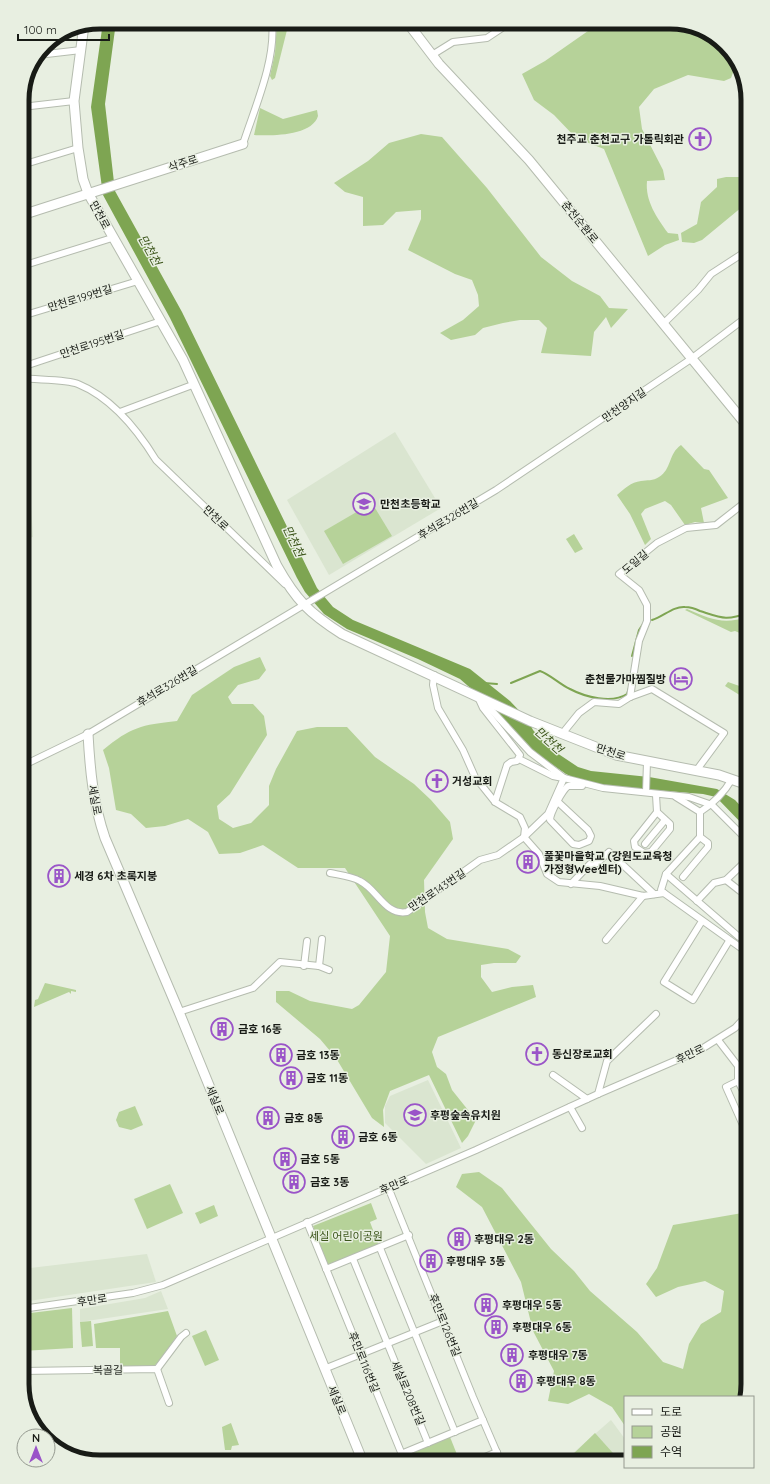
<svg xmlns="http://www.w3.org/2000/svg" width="770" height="1484" font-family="Quicksand,'Noto Sans KR',sans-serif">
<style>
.built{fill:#dae5d0}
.green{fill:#b6d299}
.water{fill:#7ea552}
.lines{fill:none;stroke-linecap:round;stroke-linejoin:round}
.stream{stroke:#7ea552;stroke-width:2}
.street-casing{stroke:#b5bcaf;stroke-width:8}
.secondary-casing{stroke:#b5bcaf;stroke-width:11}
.street{stroke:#fff;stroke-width:6}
.secondary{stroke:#fff;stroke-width:9}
.labels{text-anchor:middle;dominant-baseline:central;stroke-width:3;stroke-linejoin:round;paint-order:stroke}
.poi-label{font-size:11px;font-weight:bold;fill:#181b16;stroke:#e8efe1;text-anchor:start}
.street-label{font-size:11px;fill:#181b16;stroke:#e8efe1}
.park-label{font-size:11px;fill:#3d571c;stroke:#e8efe1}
.water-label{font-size:12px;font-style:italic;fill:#3c551b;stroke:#e8efe1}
.rim{fill:none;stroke:#181b16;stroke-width:5}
</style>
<rect width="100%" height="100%" fill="#e8efe1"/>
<g class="built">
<polygon points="734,60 742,70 748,103 742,95"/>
<polygon points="395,432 441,508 329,575 287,500"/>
<polygon points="22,472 30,490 33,537 22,540"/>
<polygon points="428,1080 461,1148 426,1164 385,1123 385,1106 390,1096"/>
<polygon points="147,1254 156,1282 22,1302 22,1269"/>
<polygon points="161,1291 168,1309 80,1322 80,1309 145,1298"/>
<polygon points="611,1420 625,1439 625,1462 563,1462"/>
</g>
<g class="green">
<polygon points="277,22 289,22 275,78 272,80 270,76 275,53"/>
<path d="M633,22H675L713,35L731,56L734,70L731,78L724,81L688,75L654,89L639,107L642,129L663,170L665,180L647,181C645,201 657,218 668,233L678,234L679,240L665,245L648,256L604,149L576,138L554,115L534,100L522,74L545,61L598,24L631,26Z"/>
<path d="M260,108L283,119L317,110L318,116C312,136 271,136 254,135Z"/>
<polygon points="421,134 442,137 487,188 541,257 572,281 600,296 609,308 628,309 611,328 606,317 594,332 591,356 541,353 547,328 539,320 520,320 503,323 483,328 475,335 451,340 440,333 463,320 479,306 478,295 472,280 455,274 408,250 421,219 421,210 396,212 383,225 363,226 363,197 345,192 334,183 368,161 389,143"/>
<polygon points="726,177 743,177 748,180 748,202 702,240 694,243 682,242 681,233 697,224 701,202 717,187 717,179"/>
<path d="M681,445L704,469L709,470L728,498L701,508L704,523L695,522L685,525L671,505L665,501L645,509L641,514L651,539L645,545L630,514L617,495C624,489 631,482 641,481C647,480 653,481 659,477C672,469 668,454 681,445Z"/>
<polygon points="372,503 392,536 343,564 324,531"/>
<polygon points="574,534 583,549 575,553 566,539"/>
<path d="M687,609C711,619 722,625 748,617V641H745L742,634L735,631L731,632L685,610Z"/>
<path d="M260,657L266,670L259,679L238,685L228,697L232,704H253L264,716L267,735L230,794L217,806L219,819L233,828L251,823L269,805V786L276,769L297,731L317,727H347L375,757L414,784L431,800L450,822L453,839L424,880L425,912L428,928L447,939L508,949L521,956L516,963H494L481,965V977L492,992L512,987L533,985L536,997L438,1037L432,1052L437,1067L446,1074L452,1090L476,1120L468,1136L462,1143L429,1075L390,1091L383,1110L384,1127L372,1118L336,1058L320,1039L276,1002V991H289L310,1001L352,1009L359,1005L386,972L390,936L345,868H298L263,845L240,853L219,854L208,832L188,819L165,826L146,828L131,814L116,810L109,768L103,750C131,727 141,725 177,721L192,695L234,667Z"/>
<polygon points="728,682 748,689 748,697 746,699 725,686"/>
<polygon points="45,983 76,990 76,992 71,991 71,994 69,992 34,1007 35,1000 38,999"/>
<polygon points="135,1106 143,1125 131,1130 119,1127 116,1120 119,1112"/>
<polygon points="479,1172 502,1188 551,1249 574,1271 590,1291 637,1332 663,1362 683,1369 689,1344 701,1324 721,1312 724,1291 705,1281 678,1287 656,1297 646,1284 657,1268 673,1225 748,1212 748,1384 744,1397 625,1397 625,1426 612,1407 589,1394 568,1404 548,1401 554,1371 533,1331 521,1282 482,1207 456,1187 462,1174"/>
<polygon points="170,1184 183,1213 147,1229 134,1199"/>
<polygon points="371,1203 377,1219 370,1222 379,1246 328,1266 313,1226"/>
<polygon points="214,1205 218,1216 200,1224 195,1213"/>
<polygon points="72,1308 73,1348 22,1351 22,1314"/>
<polygon points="168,1311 177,1336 158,1362 153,1367 120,1367 120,1348 96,1348 94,1324"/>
<polygon points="91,1321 93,1346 82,1347 80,1322"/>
<polygon points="206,1330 219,1360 205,1366 192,1336"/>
<polygon points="231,1423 239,1445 232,1446 231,1450 225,1450 222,1427"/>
<polygon points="595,1433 621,1462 565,1462"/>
<polygon points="450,1437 460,1462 411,1462 408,1454"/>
</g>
<polygon class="water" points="103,22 116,22 105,104 115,191 182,312 317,588 333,607 353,620 470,669 510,701 528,720 533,730 542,740 554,751 578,767 591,771 649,777 717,789 735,800 748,814 748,830 716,797 703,794 603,786 583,782 566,774 531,750 507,724 498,712 460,679 418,659 347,629 324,614 305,592 297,578 170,318 103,195 91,107"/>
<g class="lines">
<g class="stream">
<path d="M652,620C663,617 673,606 685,607C690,607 696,609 700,611C722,618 726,621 748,613"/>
<polyline points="632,656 639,630 643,624"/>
<polyline points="484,683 497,684"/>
<path d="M511,683L540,671C551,675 559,684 570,689C585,697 612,704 627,694L629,688"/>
</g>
<g class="street-casing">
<g id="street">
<polyline points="38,55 81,50"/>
<polyline points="432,55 453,42 487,38 511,22"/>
<polyline points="22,107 74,101"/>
<path d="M243,144C255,107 276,60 272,22"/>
<polyline points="22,165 78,148"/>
<polyline points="22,266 112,238"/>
<polyline points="22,316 138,281"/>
<polyline points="663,324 698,290 711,274 748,250"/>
<polyline points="22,367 161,321"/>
<path d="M22,378C36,380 67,379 78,384C112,398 137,429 156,460L285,584"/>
<polyline points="120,412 195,384"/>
<polyline points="434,675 433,685 438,708 463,750 475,777 495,802 520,817 525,828 524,837"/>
<polyline points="478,697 483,708 520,755 517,761 511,762 507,765 495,802"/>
<polyline points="630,697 639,641 647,621 647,605 639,590 619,574 657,543 686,528 716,525 748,500"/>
<polyline points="483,701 530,752 564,778"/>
<polyline points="562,734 579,713 594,702 619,704 630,697 652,689 724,733 696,771"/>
<polyline points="519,759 553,776 563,778"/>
<polyline points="22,766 88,734 496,490 691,359 748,316"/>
<polyline points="646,792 647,762"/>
<polyline points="656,795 657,812 634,841 635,847 644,853 651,852 670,829 670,824 657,812"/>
<polyline points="676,797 700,812"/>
<path d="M558,802L588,830L591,836L589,841L579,845L573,844L550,820C550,813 562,791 568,786H582"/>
<polyline points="524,837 539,854 547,874 559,882 600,886 643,896 664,893 748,953"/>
<polyline points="645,844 665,820"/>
<path d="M330,873C339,875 351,876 360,881C377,889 385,916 407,912L480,860L498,855L524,837L548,814L564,778L603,788L689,797L712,805L748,841"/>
<polyline points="666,874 739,937 748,942"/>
<path d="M683,877L708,847V843L700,837V812C714,803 724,793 732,779"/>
<polyline points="726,880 740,891 748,892"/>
<polyline points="571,884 590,864 597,863 609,852 654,894"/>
<polyline points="664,893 661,890 666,874 700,837"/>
<polyline points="697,901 714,883 726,880 748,859"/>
<polyline points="702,921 664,982 693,1000 729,941"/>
<polyline points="606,940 643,896"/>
<polyline points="748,942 746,932 748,926"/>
<polyline points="304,966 307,941"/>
<polyline points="319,966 322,939"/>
<polyline points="179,1012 253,988 280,962 319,966 329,970"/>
<polyline points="718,1040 738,1066 738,1081 748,1101"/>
<polyline points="553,1075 587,1099"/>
<polyline points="738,1081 726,1087 746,1132 748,1131"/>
<polyline points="598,1094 607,1061 656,1014"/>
<polyline points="570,1107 582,1128"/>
<polyline points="388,1187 473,1397 501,1462"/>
<polyline points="307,1222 405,1462"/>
<polyline points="380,1248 455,1432"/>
<polyline points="353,1259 428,1443"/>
<polyline points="326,1269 409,1235"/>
<polyline points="22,1309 133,1293 163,1285 476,1150 598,1094 700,1050 735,1028 748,1014"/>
<polyline points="157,1369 181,1337 186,1333"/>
<polyline points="324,1369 443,1321"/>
<polyline points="22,1371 157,1369 169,1403"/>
<polyline points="401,1454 483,1420"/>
<polyline points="473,1462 497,1452"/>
</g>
</g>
<g class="secondary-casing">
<g id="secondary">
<polyline points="407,22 439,64 529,160 748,427"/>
<path d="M84,25L74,101L78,148L83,179L88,193L183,360L277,566C296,600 309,613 342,634L530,721L616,755L719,775L748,785"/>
<polyline points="22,215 243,144"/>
<path d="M88,734C90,770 93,803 105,838L179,1012L363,1462"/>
</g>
</g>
<use href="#street" class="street"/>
<use href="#secondary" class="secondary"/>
</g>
<defs>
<g id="church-ring" transform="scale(1.15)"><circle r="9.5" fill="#e8efe1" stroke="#9a54c8" stroke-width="1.5"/><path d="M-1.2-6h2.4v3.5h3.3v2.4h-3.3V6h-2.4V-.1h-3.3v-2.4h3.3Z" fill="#9a54c8"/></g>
<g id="school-ring" transform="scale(1.15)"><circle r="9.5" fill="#e8efe1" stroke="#9a54c8" stroke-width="1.5"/><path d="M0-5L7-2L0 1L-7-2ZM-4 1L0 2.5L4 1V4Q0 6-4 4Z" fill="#9a54c8"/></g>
<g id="hotel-ring" transform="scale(1.15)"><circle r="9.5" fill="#e8efe1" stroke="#9a54c8" stroke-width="1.5"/><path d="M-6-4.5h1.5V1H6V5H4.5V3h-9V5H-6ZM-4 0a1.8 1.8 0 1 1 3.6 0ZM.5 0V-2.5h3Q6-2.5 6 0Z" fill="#9a54c8"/></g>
<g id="building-ring" transform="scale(1.15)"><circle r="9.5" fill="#e8efe1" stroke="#9a54c8" stroke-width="1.5"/><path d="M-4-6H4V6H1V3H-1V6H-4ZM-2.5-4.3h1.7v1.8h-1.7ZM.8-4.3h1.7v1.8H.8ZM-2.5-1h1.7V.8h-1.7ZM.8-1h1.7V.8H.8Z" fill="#9a54c8"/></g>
</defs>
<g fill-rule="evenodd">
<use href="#church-ring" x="700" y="139"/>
<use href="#school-ring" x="364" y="504"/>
<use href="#hotel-ring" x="681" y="679"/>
<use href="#church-ring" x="437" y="781"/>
<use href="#building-ring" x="528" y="862"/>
<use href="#building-ring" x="59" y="876"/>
<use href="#building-ring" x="222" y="1029"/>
<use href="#church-ring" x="537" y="1054"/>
<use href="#building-ring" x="281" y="1055"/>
<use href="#building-ring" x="291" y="1078"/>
<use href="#school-ring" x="415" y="1115"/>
<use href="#building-ring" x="268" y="1118"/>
<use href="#building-ring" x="343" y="1137"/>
<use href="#building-ring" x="285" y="1159"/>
<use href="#building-ring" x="294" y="1182"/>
<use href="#building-ring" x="459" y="1239"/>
<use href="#building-ring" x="431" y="1261"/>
<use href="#building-ring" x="486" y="1305"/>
<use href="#building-ring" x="496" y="1327"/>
<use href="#building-ring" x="512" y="1355"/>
<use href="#building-ring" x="521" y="1381"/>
</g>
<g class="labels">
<g class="poi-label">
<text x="684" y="139" text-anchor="end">천주교 춘천교구 가톨릭회관</text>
<text x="380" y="504">만천초등학교</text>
<text x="666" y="679" text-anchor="end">춘천물가마찜질방</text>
<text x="452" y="781">거성교회</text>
<text x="544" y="856">풀꽃마을학교 (강원도교육청<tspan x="544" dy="13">가정형Wee센터)</tspan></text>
<text x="74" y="876">세경 6차 초록지붕</text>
<text x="238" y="1029">금호 16동</text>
<text x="552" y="1054">동신장로교회</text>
<text x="296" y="1055">금호 13동</text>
<text x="306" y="1078">금호 11동</text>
<text x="430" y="1115">후평숲속유치원</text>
<text x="284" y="1118">금호 8동</text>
<text x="358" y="1137">금호 6동</text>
<text x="300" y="1159">금호 5동</text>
<text x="310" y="1182">금호 3동</text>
<text x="474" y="1239">후평대우 2동</text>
<text x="446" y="1261">후평대우 3동</text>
<text x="502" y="1305">후평대우 5동</text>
<text x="512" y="1327">후평대우 6동</text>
<text x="528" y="1355">후평대우 7동</text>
<text x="536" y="1381">후평대우 8동</text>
</g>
<g class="street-label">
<text transform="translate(183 163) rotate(-18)">삭주로</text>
<text transform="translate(100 215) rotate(62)">만천로</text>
<text transform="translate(580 222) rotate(51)">춘천순환로</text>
<text transform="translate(80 298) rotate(-17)">만천로199번길</text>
<text transform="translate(92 344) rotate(-18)">만천로195번길</text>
<text transform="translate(624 405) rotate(-35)">만천양지길</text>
<text transform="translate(216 518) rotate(44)">만천로</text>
<text transform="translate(448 519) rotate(-31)">후석로326번길</text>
<text transform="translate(635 562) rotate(-40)">도일길</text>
<text transform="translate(167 686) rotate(-31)">후석로326번길</text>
<text transform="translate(611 752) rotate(18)">만천로</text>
<text transform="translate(95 800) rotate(79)">세실로</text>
<text transform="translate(437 890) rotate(-34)">만천로143번길</text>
<text transform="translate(690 1054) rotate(-25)">후만로</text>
<text transform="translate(215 1100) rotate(68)">세실로</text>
<text transform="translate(394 1185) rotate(-23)">후만로</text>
<text transform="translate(92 1300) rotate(-8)">후만로</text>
<text transform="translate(445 1325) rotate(68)">후만로126번길</text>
<text transform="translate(364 1362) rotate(68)">후만로116번길</text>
<text transform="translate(108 1370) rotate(-1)">복골길</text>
<text transform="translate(408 1393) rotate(67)">세실로208번길</text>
<text transform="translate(337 1400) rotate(68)">세실로</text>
</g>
<g class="park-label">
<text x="346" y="1236">세실 어린이공원</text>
</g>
<g class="water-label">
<text transform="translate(150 250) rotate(61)">만천천</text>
<text transform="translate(294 541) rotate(64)">만천천</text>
<text transform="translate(549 740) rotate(42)">만천천</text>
</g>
</g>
<path d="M0 0H770V1484H0ZM100 29H670A71 71 0 0 1 741 100V1384A71 71 0 0 1 670 1455H100A71 71 0 0 1 29 1384V100A71 71 0 0 1 100 29Z" fill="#e8efe1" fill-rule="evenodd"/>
<path class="rim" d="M100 29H670A71 71 0 0 1 741 100V1384A71 71 0 0 1 670 1455H100A71 71 0 0 1 29 1384V100A71 71 0 0 1 100 29Z"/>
<rect x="624" y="1396" width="130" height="72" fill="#e8efe1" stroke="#959a90"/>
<rect x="632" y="1409" width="20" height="6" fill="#ffffff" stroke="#959a90"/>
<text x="660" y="1416" font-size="12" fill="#181b16">도로</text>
<rect x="632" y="1426" width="20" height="12" fill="#b6d299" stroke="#959a90"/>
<text x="660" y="1436" font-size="12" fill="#181b16">공원</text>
<rect x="632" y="1446" width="20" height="12" fill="#7ea552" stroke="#959a90"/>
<text x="660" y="1456" font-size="12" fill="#181b16">수역</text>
<g transform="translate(36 1448)"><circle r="19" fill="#e8efe1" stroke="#959a90"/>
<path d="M0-3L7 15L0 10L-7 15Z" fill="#9a54c8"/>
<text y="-6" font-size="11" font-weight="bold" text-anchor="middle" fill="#181b16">N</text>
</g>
<path d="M18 34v6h91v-6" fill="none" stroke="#181b16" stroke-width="2"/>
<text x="24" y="34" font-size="12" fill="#181b16" stroke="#e8efe1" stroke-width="3" paint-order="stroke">100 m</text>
</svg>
